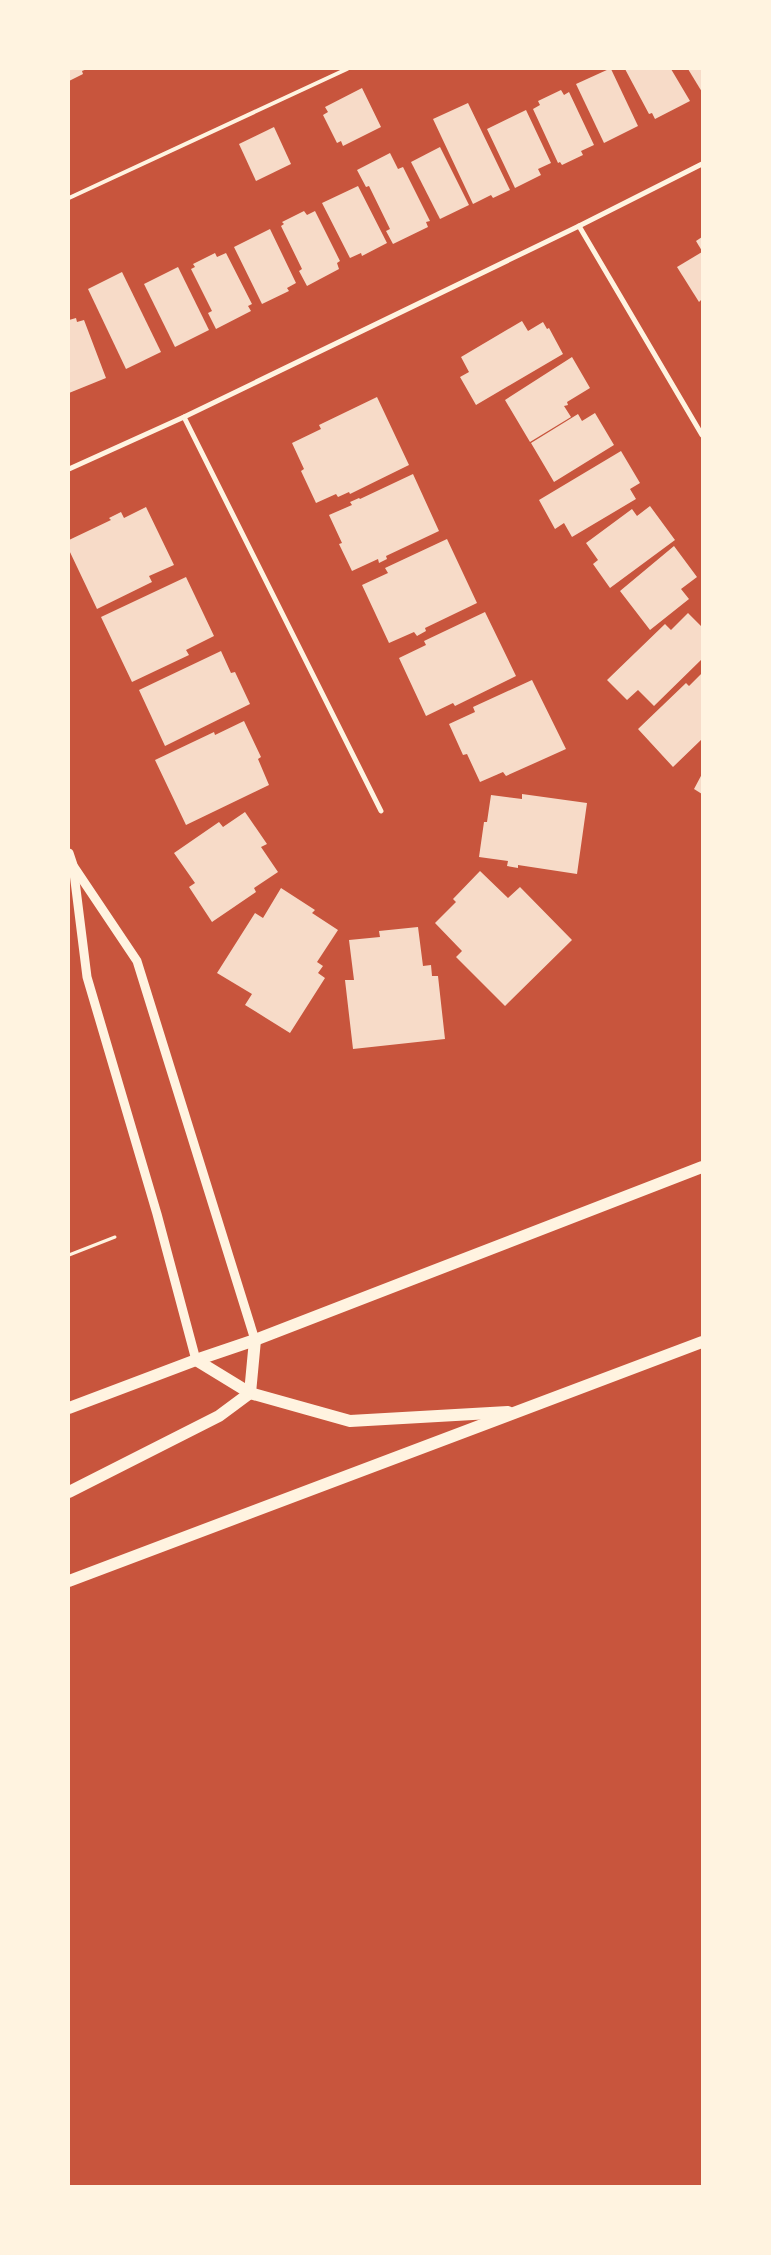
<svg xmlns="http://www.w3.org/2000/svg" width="771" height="2255" font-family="'Asap Condensed',sans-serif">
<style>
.building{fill:#f7dbc8}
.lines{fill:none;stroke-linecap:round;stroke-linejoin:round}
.path{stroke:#fff3e0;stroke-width:3}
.service{stroke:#fff3e0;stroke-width:4}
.minor{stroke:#fff3e0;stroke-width:5}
.tertiary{stroke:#fff3e0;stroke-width:9}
.primary{stroke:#fff3e0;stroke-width:12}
</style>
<rect width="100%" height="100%" fill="#c8553d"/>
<g class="building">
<polygon points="69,69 87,69 82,71 83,74 69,81"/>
<polygon points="609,69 611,69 638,126 604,143 576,84"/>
<polygon points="625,69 671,69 690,101 655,119 652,113 649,114"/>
<polygon points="688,69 702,69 702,92"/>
<polygon points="362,88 381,127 343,146 341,141 337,143 323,115 328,112 325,107"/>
<polygon points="561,90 564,95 569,92 594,145 581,151 583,155 562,165 560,162 558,163 533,109 540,105 538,101"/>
<polygon points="468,103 510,190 493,198 491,195 473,204 433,119"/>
<polygon points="526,110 551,163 538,169 541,175 515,188 487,129"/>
<polygon points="274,127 291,164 256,181 239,144"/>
<polygon points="440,147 469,205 440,219 411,162"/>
<polygon points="390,153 398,169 403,167 430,221 426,222 428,227 393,244 386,231 390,229 369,186 366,187 357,170"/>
<polygon points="358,186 387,243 362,256 361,253 350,258 322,203"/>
<polygon points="304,211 307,215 315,211 340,261 337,263 339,269 307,286 299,271 302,269 281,226 284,224 282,222"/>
<polygon points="270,229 296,283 287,288 289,291 262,304 234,247"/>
<polygon points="702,237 702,251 696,241"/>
<polygon points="702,252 702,299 699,302 677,267"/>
<polygon points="215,253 217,257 226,253 252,304 248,306 251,311 216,329 208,313 212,311 191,269 195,267 193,264"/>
<polygon points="178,267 209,330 175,347 144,284"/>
<polygon points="122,272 161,352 126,369 88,289"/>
<polygon points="76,318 77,322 84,320 106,378 69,393 69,320"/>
<polygon points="522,321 528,331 543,322 547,329 549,328 563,354 476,405 460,377 469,372 461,357"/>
<polygon points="572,357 590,388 567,402 568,405 564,406 571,417 530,442 505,400"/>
<polygon points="377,397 409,465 350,494 349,492 338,497 336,494 316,503 301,471 304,469 292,443 321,429 319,425"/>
<polygon points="595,413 614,445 554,482 531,443 578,414 582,421"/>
<polygon points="621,451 640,483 630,489 636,499 572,537 564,523 555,529 539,500"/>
<polygon points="413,474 439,531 386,556 387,559 379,563 378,559 352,571 339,544 342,543 329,515 352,505 350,502 359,498 360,499"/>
<polygon points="650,506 675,540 610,588 593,564 598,560 586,543 632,509 637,516"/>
<polygon points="146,507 174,565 149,576 152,582 97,609 69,550 69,540 111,520 109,518 121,512 124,518"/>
<polygon points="447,539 477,603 425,628 426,631 417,636 414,632 389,643 362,585 388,573 385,568"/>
<polygon points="674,546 697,577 681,589 689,599 650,630 620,591"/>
<polygon points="186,577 214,636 186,650 189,655 132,682 101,617"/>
<polygon points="485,612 516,676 455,706 453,703 426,716 399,658 426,645 424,641"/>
<polygon points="688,613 702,627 702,659 654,706 638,690 627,700 607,680 665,624 671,630"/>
<polygon points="221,651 231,673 235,672 250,704 165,746 139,690"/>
<polygon points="702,673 702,739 673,767 638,729 686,683 689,686"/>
<polygon points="532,680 566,749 506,776 503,772 480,782 467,754 463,755 449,724 475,712 473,707"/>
<polygon points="244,721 261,757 258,759 269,785 186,825 155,760 214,732 215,735"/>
<polygon points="702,774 702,794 694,789"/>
<polygon points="522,794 587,803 577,874 518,865 518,868 507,866 508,861 479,857 484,822 487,822 491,795 522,799"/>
<polygon points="245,812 267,844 261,847 278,872 254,888 256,892 212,922 189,887 195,883 174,853 219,822 223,827"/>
<polygon points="480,871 508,898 520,887 572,940 505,1006 456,957 462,951 435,923 456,902 453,899"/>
<polygon points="281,888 315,910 312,913 338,930 317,962 323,966 318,973 325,978 290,1033 245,1005 252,994 217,973 255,913 263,918"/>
<polygon points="418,927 423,966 431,965 432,976 438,976 445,1039 353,1049 345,980 354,980 349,940 380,937 379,931"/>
</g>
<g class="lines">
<polyline class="path" points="69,1255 115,1237"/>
<polyline class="service" points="69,198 347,69"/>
<g class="minor">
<polyline points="579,226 702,435"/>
<polyline points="184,417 381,811"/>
<polyline points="69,469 184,417 579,226 702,164"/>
</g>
<g class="tertiary">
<polyline points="69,853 73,865 87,977 157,1214 196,1360"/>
<polyline points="74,867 137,961 255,1340"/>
</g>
<g class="primary">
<polyline points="196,1360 250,1393 350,1421 508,1412"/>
<polyline points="69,1408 196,1360 255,1340 702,1167"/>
<polyline points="69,1492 219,1416 250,1393 255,1340"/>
<polyline points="69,1581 702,1342"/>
</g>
</g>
<rect width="771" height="2255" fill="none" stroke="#fff3e0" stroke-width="140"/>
</svg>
